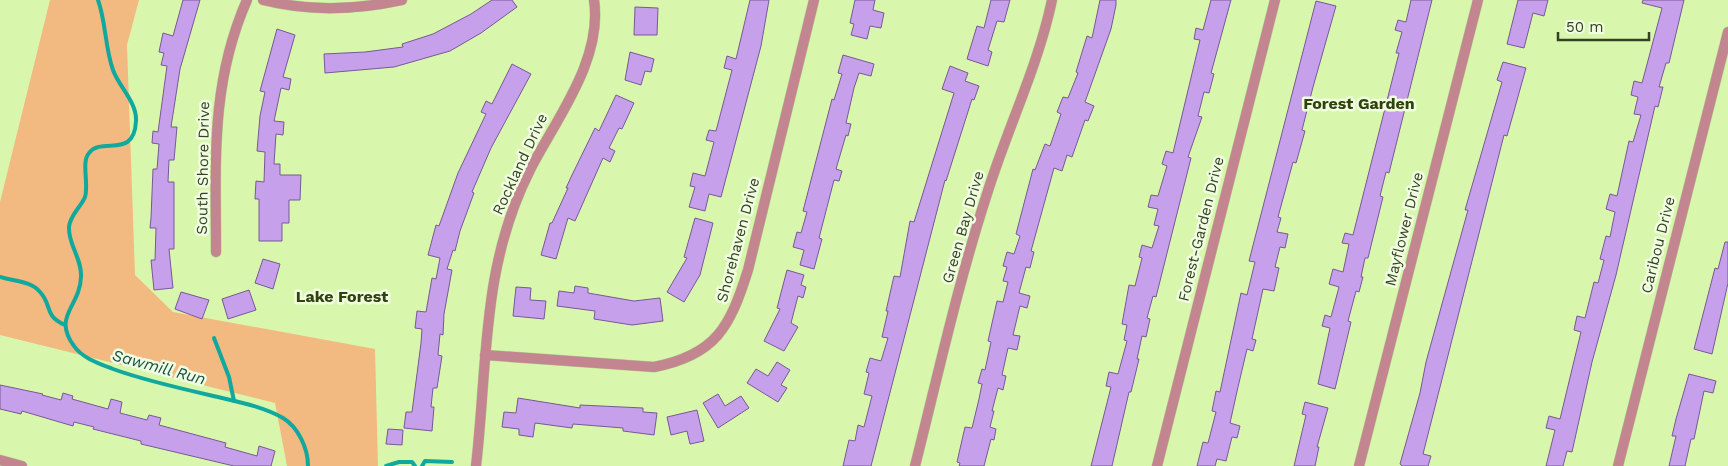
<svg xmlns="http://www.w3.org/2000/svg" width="1728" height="466" font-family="'Work Sans',sans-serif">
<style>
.green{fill:#f2ba80}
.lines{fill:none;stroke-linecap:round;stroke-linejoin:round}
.stream{stroke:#11a89e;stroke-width:4}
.building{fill:#c6a0eb;stroke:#785896}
.minor-casing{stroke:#b7d391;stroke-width:11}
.tertiary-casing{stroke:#b7d391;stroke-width:11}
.minor{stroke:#c38590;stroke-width:10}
.tertiary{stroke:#c38590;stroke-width:10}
.labels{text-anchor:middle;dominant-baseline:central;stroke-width:5;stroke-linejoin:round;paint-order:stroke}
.street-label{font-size:15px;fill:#344123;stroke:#f0fde0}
.neighbourhood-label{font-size:16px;font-weight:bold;fill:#30430c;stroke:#f0fde0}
.water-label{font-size:16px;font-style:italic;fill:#154d48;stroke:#f0fde0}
</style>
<rect width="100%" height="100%" fill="#d8f7ad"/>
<polygon class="green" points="50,0 139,0 127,45 135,275 173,312 375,349 378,466 287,466 275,403 0,335 0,202"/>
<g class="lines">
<g class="stream">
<path d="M98,0C106,22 105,48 113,70C119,87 137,102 136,121C134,160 102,136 89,153C81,162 89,184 85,197C81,207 70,215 69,227C68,245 82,258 81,277C80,307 52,316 74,346C82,358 100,364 113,369C146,381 183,389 218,397C239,402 264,407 283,418C298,427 308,448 308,466"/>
<path d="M0,277C13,281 31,281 40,292C53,306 43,315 65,325"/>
<polyline points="214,338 229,377 234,401"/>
<polyline points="386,466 399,462 412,462 415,466"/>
<polyline points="422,466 425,461 452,462"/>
</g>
</g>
<g class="building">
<polygon points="183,0 200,0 180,69 171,127 177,127 174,160 169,160 168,182 174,182 174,249 169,249 173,288 154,290 151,260 155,260 156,228 150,228 151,218 153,169 157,169 159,144 152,143 153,131 158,132 167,66 161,65 164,53 159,52 163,33 173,36"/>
<polygon points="492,0 512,0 517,7 481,33 450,51 394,67 325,73 324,54 365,52 403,47 402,44 433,34 471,14"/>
<polygon points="750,0 769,0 761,46 721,197 709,194 705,211 689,207 695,187 690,186 693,173 705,176 714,142 706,140 709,130 716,131 732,70 724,68 727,56 736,59"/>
<polygon points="855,0 875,0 873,10 884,13 881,28 870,26 867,39 851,35 854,24 850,23"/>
<polygon points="991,0 1010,0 1004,22 997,21 988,50 992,52 988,66 967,59 977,26 984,28"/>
<polygon points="1100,0 1116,0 1116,5 1111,29 1085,102 1094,106 1088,121 1085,120 1072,157 1067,155 1062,171 1054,168 1031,251 1034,252 1030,268 1026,267 1019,293 1030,296 1027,308 1020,306 1013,335 1020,336 1017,350 1008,348 1002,375 1006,376 1003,390 998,388 992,411 994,411 990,427 996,429 994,440 991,439 984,466 959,466 960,463 957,462 965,427 972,428 979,399 982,384 978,383 982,369 985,370 991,342 988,341 997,301 1003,302 1008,282 1003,281 1007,267 1003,266 1007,252 1014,254 1020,236 1016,234 1033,169 1035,170 1045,144 1050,146 1061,114 1057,112 1063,97 1068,98 1078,73 1076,72 1087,36 1092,38"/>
<polygon points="1211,0 1231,0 1211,73 1214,74 1209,93 1204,92 1198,116 1202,117 1188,157 1191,158 1156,297 1153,296 1147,318 1150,319 1146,337 1142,336 1137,359 1139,359 1131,392 1129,392 1112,466 1091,466 1111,387 1106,386 1109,372 1118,374 1127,341 1124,340 1127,325 1122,324 1129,285 1135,286 1142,258 1139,257 1142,245 1152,248 1159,226 1154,225 1158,209 1148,207 1151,195 1158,196 1167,166 1162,164 1166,151 1173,153 1200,40 1194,39 1196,28 1203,30"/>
<polygon points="1411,0 1432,0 1389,173 1386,172 1380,196 1383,197 1368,258 1365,258 1361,277 1363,277 1359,292 1356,291 1348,321 1351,322 1335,389 1318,384 1330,328 1322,326 1325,315 1331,317 1339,287 1329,284 1333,269 1343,272 1349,244 1342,243 1345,233 1353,235 1399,53 1396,53 1402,32 1395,30 1398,20 1406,22"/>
<polygon points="1518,0 1548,0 1544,16 1533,13 1524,48 1507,44"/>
<polygon points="1643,0 1684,0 1669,63 1666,63 1659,87 1663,87 1658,107 1655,106 1616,275 1592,362 1572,452 1567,451 1563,466 1546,466 1555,430 1546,428 1549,416 1560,419 1581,332 1574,330 1577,316 1585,318 1594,282 1598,283 1604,260 1600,259 1606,236 1610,237 1615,212 1606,209 1610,194 1617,196 1629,141 1633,142 1641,115 1634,114 1638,97 1631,95 1634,81 1642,83 1662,8 1642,3"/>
<polygon points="1316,1 1336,6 1313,87 1302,130 1305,131 1296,163 1293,162 1278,217 1281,218 1277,232 1288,234 1285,248 1280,247 1275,267 1279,268 1274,291 1263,289 1252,339 1256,340 1253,351 1247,349 1238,387 1230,423 1240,426 1237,438 1232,437 1226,461 1217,459 1215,466 1197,466 1203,442 1208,443 1216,412 1212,411 1216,391 1220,392 1241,293 1247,295 1255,262 1249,261"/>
<polygon points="635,7 658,8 657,35 634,35"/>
<polygon points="277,29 295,35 283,77 291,79 289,90 281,88 274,121 284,122 283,135 276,134 274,164 280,164 280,175 301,175 300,200 289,200 289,223 282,223 282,241 259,241 259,199 255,199 256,181 264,182 265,152 257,151 260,116 265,92 260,91"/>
<polygon points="630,52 654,59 651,72 645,71 641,85 625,80"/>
<polygon points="843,55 874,64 871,76 859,73 854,88 846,123 851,124 848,136 846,135 836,169 842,171 839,181 834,180 819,238 822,239 814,269 800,265 804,250 793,247 797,232 801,233 807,212 803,211 832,99 834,100 842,74 838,73"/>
<polygon points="1503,62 1526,68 1507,136 1504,135 1423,454 1431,456 1428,466 1402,466 1400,464 1420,393 1426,362 1468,210 1465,210 1502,82 1497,80"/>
<polygon points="512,64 531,74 491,148 472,192 474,193 460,231 455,251 453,250 447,269 452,270 444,314 443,335 440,334 438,355 442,356 437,388 433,388 431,407 434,407 432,431 404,428 406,412 412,412 421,343 422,329 415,328 417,311 426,312 432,278 436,279 440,258 428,255 436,225 439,226 458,173 486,114 481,112 486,101 492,104"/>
<polygon points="950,66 968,73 965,81 979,86 974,100 972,99 946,181 945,180 871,466 843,466 849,440 855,441 858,425 864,427 872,396 864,394 869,373 866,372 870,358 881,361 888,338 882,337 888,311 886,311 894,276 900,277 910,221 914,222 954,93 942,89"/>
<polygon points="616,95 634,103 622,129 619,128 609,148 615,151 610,162 603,158 575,221 568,218 556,259 541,255 550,223 552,223 568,188 566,188 572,175 595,128 599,131"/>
<polygon points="695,218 713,223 700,275 684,302 667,292 687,258 684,257"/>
<polygon points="1725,242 1728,242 1728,283 1712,354 1694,349 1715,268 1718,269"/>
<polygon points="263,259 280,264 273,289 255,283"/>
<polygon points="787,270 804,275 801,285 806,287 803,298 798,296 791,323 798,327 784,351 764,341 780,309 777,308"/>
<polygon points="575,286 588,288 588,293 634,301 660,298 663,321 632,325 594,319 595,311 557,306 559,291 574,293"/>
<polygon points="516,287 531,288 530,300 546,301 544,319 513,316"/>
<polygon points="249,290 256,310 228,319 222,299"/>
<polygon points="181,292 209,300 202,319 175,309"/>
<polygon points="777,362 790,370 781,385 787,388 778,402 747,383 756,369 768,376"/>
<polygon points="1689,374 1716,381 1713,393 1704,391 1694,439 1691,439 1685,466 1669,466 1676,436 1672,436 1676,419"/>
<polygon points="0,385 43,394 42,395 61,400 63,393 73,396 72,399 108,409 111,399 122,402 120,413 147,420 149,415 161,418 159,425 226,443 225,447 257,456 259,446 275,451 271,466 234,466 141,444 141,441 93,429 94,427 74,422 73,426 22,411 21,414 0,409"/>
<polygon points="718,394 725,406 741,396 749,408 718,428 703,403"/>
<polygon points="518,398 580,408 580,405 643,408 643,412 657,413 654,435 623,431 623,428 573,424 572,428 535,423 533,437 519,435 519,429 502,427 504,412 516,413"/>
<polygon points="1305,402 1328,408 1317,447 1319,447 1315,466 1294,466 1306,415 1302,414"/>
<polygon points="697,410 704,441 690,444 687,431 671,435 667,417"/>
<polygon points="388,429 403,430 402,445 386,444"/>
</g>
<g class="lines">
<g class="minor-casing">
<g id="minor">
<path d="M263,0C310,12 356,10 402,0"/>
<path d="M216,252C216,162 210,84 247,0"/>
<path d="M485,355L654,367C716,355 730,327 748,270L814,0"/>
<path d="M476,466C488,362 481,267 530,170C556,119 603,60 594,0"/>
<path d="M915,466C938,375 958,283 987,194C1007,129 1038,67 1052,0"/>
<polyline points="1157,466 1275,0"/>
<polyline points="1359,466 1478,0"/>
<polyline points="1618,466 1728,32"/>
</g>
</g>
<g class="tertiary-casing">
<polyline id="tertiary" points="0,460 22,466"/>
</g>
<use href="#minor" class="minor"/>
<use href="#tertiary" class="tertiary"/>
</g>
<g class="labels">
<g class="street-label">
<text transform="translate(520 164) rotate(-65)">Rockland Drive</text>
<text transform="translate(203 168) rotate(-89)">South Shore Drive</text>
<text transform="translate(963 227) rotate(-74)">Green Bay Drive</text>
<text transform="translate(1201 229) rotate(-76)">Forest-Garden Drive</text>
<text transform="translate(1404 229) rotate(-76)">Mayflower Drive</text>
<text transform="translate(738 240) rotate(-75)">Shorehaven Drive</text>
<text transform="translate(1658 245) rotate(-76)">Caribou Drive</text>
</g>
<g class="neighbourhood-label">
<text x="1359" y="103">Forest Garden</text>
<text x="342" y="296">Lake Forest</text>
</g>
<g class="water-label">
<text transform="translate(159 367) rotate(15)">Sawmill Run</text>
</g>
</g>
<path d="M1558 32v8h91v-8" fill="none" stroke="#344123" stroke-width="2.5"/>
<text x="1566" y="32" font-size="15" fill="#344123" stroke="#f0fde0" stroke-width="4" paint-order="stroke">50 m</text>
</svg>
